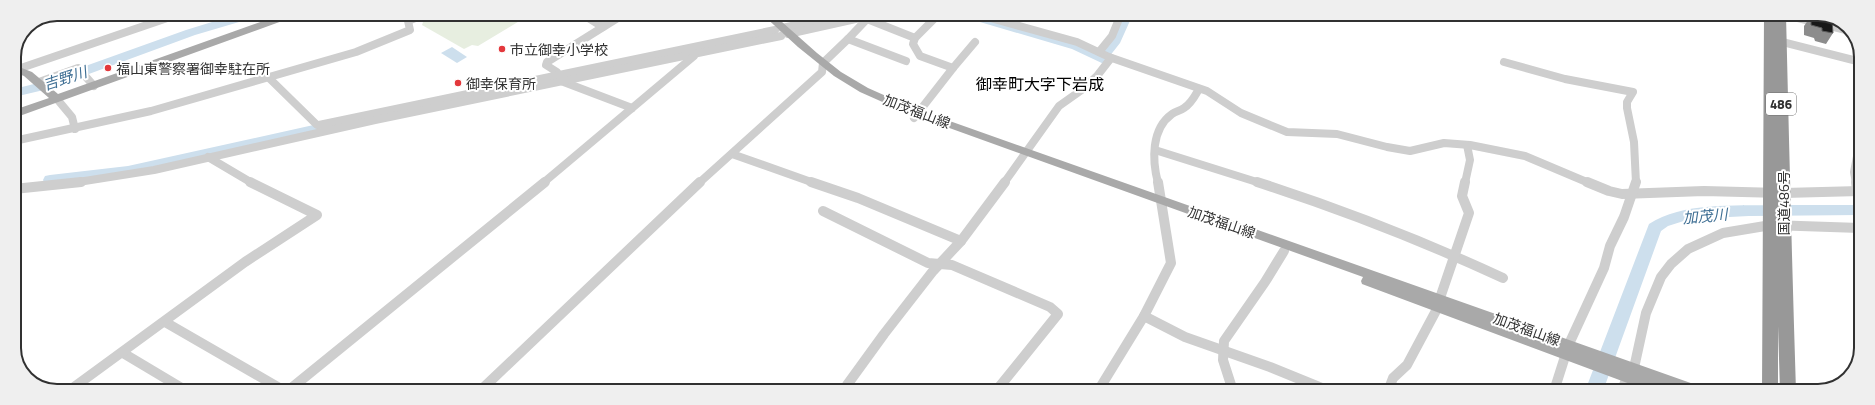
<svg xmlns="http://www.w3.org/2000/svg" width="1875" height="405" font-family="'Titillium Web','Noto Sans JP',sans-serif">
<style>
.green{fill:#e7eee0}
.water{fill:#cddfed}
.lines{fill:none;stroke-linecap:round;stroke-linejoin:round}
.river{fill:#cddfed;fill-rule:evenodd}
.minor-far1{stroke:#cecece;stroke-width:8}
.minor{stroke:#cecece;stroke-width:10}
.major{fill:#a9a9a9;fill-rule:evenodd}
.highway{fill:#989898;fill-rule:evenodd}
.wall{fill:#8c8c8c}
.building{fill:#181818;stroke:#5d5d5d}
.poi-dot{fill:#e3383c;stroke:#fff;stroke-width:1.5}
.labels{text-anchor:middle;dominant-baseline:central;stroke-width:4;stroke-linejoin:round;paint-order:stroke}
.shield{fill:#fff;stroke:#6f6f6f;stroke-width:1}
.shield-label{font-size:13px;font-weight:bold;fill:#313131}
.poi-label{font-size:14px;fill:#313131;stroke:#fff;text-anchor:start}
.street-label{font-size:14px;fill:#313131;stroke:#fff}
.water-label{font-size:15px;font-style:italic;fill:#3f6f94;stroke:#fff}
.quarter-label{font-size:16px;fill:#000;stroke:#fff}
.rim{fill:none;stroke:#313131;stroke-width:2}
</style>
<rect width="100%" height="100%" fill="#fff"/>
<polygon class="green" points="443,14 531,14 478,46 472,45 464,49 422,25 423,22"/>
<polygon class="water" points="452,47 467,57 457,63 441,53"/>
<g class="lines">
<g class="river">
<polygon points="238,14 258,14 256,17 195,35 48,89 14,97 14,89 38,83 186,30"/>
<polygon points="961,14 980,14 1080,43 1099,52 1108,42 1121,14 1133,14 1120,43 1109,57 1112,61 1111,64 1106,65 1072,49 963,17"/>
<polygon points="336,120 341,122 343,125 341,128 128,176 50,185 45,184 43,180 45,176 50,175 128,166"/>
<path d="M1860,205V215L1749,216L1690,219L1668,226L1661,231L1603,391H1585L1649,224C1682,202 1735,206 1774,205C1803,205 1831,205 1860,205Z"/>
</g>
<g class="minor-far1">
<polyline points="582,14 603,27"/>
<polyline points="624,14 547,62 546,65 557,72 561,81 632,108"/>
<polyline points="976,14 1077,42 1109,57 1207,91 1241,113 1287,132 1337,134 1387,147 1410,151 1444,143 1470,145 1525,156 1589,183"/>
<polyline points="868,15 867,19 915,38"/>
<polyline points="1786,15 1850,31"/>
<polyline points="867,19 848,39 906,61"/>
<polyline points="782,28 849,14"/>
<polyline points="788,34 878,14"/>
<polyline points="1775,40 1861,62"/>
<polyline points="1099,52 1112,36 1121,14"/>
<polyline points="1504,62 1565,79 1633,92 1627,102 1627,108 1634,142 1636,183"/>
<polyline points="953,68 975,42"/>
<polyline points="18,69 179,14"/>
<polyline points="268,77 317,125 319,125 775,30"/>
<polyline points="39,82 78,68 94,86"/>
<polyline points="57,99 72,117 75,129"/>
<polyline points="914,118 953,68 920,56 913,44 915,38 939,14"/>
<polyline points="14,141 151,111 356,52 410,30 408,21 425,14"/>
<polyline points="1155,150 1260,183"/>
<polyline points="732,154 814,183"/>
<polyline points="208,157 252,183"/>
<polyline points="72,183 154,170 375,120 781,36"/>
<polyline points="543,183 694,56 695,53"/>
<polyline points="699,183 822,72 823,63 848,39"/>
<polyline points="1004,183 1059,106 1083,89 1097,76 1111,58"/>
<path d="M1158,183C1152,160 1151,129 1172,114C1176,111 1180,111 1184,108C1191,104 1195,96 1199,89"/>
<polyline points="1465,183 1470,160 1467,145"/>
<polyline points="1856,183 1854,172 1859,146"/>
</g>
<g class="minor">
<polyline points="811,182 858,198 961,241"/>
<path d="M1257,182C1341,209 1423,241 1503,278"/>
<polyline points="1587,182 1609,191 1622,194 1704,191 1784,193 1860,191"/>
<polyline points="1856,182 1857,191"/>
<polyline points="14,189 81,182"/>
<polyline points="823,211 928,263 952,265 1050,307 1058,314 996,391"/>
<polyline points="1440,298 1469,213 1462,196 1465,182"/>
<polyline points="1144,316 1185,337 1270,367 1329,391"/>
<polyline points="165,322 283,390"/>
<polyline points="123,353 185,390"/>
<polyline points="70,390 245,262 317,215 250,182"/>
<polyline points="289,390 545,182"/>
<polyline points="481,390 700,182"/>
<polyline points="845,391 847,385 884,334 933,271 961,241 1005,182"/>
<polyline points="1098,391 1144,316 1171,263 1158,182"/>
<polyline points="1233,391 1223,360 1224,341 1265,282 1284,251"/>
<polyline points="1388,391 1393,378 1407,365 1438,307"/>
<polyline points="1554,391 1569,344 1604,268 1610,246 1624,217 1636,182"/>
<polyline points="1622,391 1627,376 1634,368 1646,313 1661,277 1671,264 1688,249 1723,233 1771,225 1860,228"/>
</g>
<g class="major">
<polygon points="283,14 298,14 296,16 14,118 14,110 49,98 24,76 14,72 14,65 32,72 58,94"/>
<polygon points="762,14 773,14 817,53 841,72 868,88 913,108 1702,387 1704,391 1680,391 1672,388 1673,391 1649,391 1362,284 1361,281 1363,277 905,112 860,92 834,76 798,47"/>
</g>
<path class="highway" d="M1764,15H1786C1789,140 1792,266 1796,391H1780L1778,326V391H1762Z"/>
</g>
<polygon class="wall" points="1811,16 1833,33 1826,44 1815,41 1814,38 1804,35 1804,26"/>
<polygon class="building" points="1811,16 1832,21 1833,33 1822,31 1822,28 1811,25"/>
<g class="poi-dot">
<circle cx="502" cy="49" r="4"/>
<circle cx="108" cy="68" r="4"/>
<circle cx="458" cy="83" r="4"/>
</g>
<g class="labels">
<rect class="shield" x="1766" y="93" width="30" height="22" rx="3"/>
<g class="shield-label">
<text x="1781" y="104">486</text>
</g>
<g class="poi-label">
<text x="510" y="49">市立御幸小学校</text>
<text x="116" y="68">福山東警察署御幸駐在所</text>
<text x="466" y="83">御幸保育所</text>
</g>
<g class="street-label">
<text transform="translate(917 111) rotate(21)">加茂福山線</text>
<text transform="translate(1783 203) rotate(-90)">国道486号</text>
<text transform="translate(1222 222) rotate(19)">加茂福山線</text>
<text transform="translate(1527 329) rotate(20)">加茂福山線</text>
</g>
<g class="water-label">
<text transform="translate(65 78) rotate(-18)">吉野川</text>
<text transform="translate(1705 216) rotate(-5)">加茂川</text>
</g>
<g class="quarter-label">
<text x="1040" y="84">御幸町大字下岩成</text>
</g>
</g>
<path d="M0 0H1875V405H0ZM57 21H1818A36 36 0 0 1 1854 57V348A36 36 0 0 1 1818 384H57A36 36 0 0 1 21 348V57A36 36 0 0 1 57 21Z" fill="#efefef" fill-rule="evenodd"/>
<path class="rim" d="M57 21H1818A36 36 0 0 1 1854 57V348A36 36 0 0 1 1818 384H57A36 36 0 0 1 21 348V57A36 36 0 0 1 57 21Z"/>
</svg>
